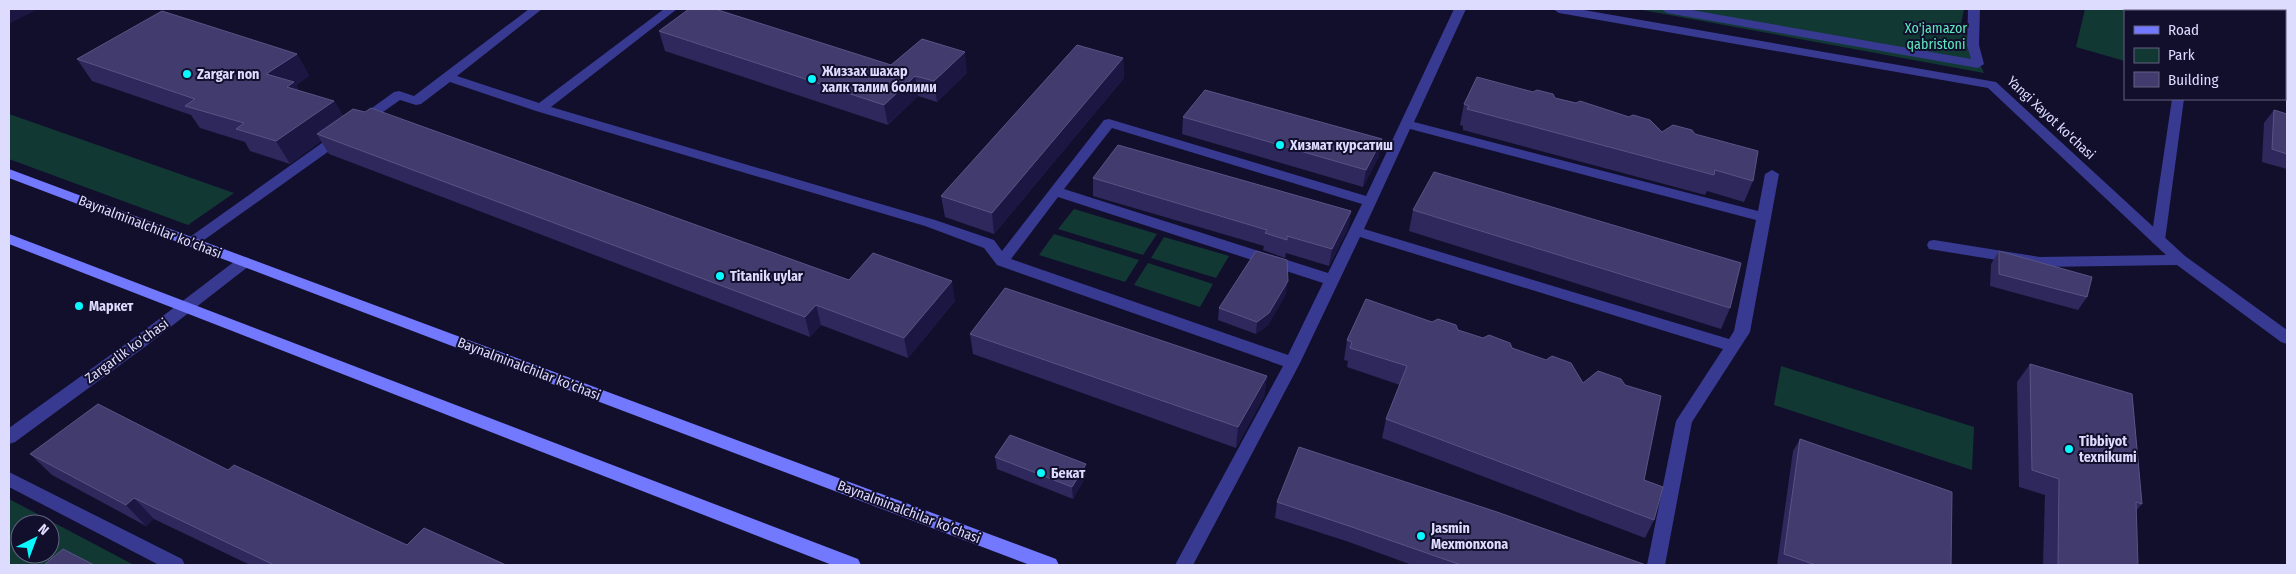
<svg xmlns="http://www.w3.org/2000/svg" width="2296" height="574" font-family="'Fira Sans Condensed',sans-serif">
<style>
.green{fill:#123834;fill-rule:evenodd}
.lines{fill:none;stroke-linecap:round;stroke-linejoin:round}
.lane{fill:#373a90;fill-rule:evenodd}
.street{fill:#373a90;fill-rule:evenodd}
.secondary{fill:#7379ff;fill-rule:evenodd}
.wall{fill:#2e285c}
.shaded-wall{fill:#1b1642}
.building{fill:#413b6e;stroke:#595484}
.poi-dot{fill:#08f8ff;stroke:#120f2d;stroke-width:2}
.labels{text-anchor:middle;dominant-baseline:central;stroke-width:4;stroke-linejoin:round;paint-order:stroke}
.park-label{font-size:14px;fill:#5deabc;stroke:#120f2d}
.poi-label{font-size:14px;font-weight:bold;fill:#dddcff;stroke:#120f2d;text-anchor:start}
.street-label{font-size:14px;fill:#dddcff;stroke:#120f2d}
</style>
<rect width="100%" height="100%" fill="#120f2d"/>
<g class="green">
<polygon points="1637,9 1964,9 1961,24 1984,73"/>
<polygon points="2085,9 2169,9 2169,11 2125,11 2125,61 2076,47"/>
<polygon points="9,114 234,193 188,225 9,159"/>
<polygon points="1074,209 1157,234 1143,255 1058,229"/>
<polygon points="1054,234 1139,260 1125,282 1039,255"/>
<polygon points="1164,237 1229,256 1216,278 1151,258"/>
<polygon points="1148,263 1213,284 1200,307 1134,285"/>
<polygon points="1781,366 1974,427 1972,470 1774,405"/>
<path d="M9,499L134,565H9ZM20,524H50V554H20Z"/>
</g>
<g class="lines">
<g class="lane">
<polygon points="1661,9 1686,9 1971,59 1967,45 1968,9 1980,9 1979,45 1984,64 1978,68 1667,13"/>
<rect x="2185" y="9" width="12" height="2"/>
<polygon points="2172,99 2184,99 2165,240 2163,243 2153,243 2151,240"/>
</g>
<g class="street">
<path d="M529,9H542L457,76L539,103L664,9H677L551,107L935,220L994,240L1002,251L1104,120L1109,119L1366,196L1454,9H1466L1414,122L1758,211L1765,174L1772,170L1779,174L1750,332L1692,422L1665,565H1647L1676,421L1723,349L1360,237L1300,363L1193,565H1175L1283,366L997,265L984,248L925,226L536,111L450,82L421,104L416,105L400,100L366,124L361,125L354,121L394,92L399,91L414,96ZM1112,128L1362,204L1328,273L1064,189ZM1410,129L1756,220L1734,331L1729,339L1364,229ZM1058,197L1323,283L1288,355L1011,259Z"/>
<polygon points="1553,9 1578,9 1996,82 2185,256 2287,330 2287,344 2281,342 2177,265 2040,267 1929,249 1927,245 1929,241 1934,240 2040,257 2166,255 1988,88 1559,13"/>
<polygon points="341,132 348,136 346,139 197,245 187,245 185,242 187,239 336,133"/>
<polygon points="244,257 249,258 251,262 249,266 146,346 15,442 9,444 9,428 134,338 239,258"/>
<polygon points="9,472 182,559 185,565 159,565 9,487"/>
</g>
<g class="secondary">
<polygon points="9,169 1056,559 1059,565 1030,565 9,178"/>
<polygon points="9,234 858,559 861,565 832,565 9,244"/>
</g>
</g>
<g class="wall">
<polygon points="659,31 891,65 967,73 937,102 918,96 888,125 665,51"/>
<polygon points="297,54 309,76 296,85 299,91 334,101 343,116 849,280 955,301 908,358 821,325 810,337 329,154 321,141 290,164 250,151 245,142 200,128 191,115 92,81 77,59"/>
<polygon points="1123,58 1124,78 994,234 945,217 941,196"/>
<polygon points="1533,92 1555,98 1662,132 1695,134 1753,181 1744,202 1707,191 1705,195 1463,130 1463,126 1460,125 1464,104"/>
<polygon points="2274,110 2287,114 2287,169 2262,162 2264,123"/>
<polygon points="1183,117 1379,156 1363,187 1182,134"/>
<polygon points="1093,178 1351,211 1348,228 1329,266 1286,253 1285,258 1263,250 1264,246 1093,196"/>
<polygon points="1413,210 1730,308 1721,329 1409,231"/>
<polygon points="1999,251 2087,297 2078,310 1990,286 1991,264"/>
<polygon points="1286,294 1268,325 1256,334 1218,320 1219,308"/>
<polygon points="1432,322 1512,348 1583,383 1644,480 1654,520 1645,538 1382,438 1386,419 1400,385 1347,367 1348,361 1344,360 1347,340"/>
<polygon points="970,334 1267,376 1264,396 1236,448 973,354"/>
<polygon points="2030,364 2142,504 2136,511 2138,565 2043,565 2045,495 2019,487 2017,382"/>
<polygon points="1800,439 1951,565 1777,565 1793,451"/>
<polygon points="30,454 228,470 407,545 506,565 250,565 154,519 146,526 52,475"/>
<polygon points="995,457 1086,464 1086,476 1073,499 997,469"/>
<polygon points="1277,502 1646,565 1412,565 1349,542 1275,518"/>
</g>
<g class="shaded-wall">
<polygon points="9,9 38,9 9,24"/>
<polygon points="965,52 967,73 937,102 934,81"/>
<polygon points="297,54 309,76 296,85 307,104 266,74"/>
<polygon points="1123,58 1124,78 994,234 992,213"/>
<polygon points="915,76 918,96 888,125 884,105"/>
<polygon points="334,101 347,123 317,134 321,141 290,164 276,141"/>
<polygon points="1382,139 1379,156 1363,187 1366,170"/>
<polygon points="1351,211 1348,228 1329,266 1332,249"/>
<polygon points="952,281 955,301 908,358 904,338"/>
<polygon points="1288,281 1286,294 1268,325 1256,334 1257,322"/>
<polygon points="816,305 821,325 810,337 805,317"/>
<polygon points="1267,376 1264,396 1236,448 1238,427"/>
<polygon points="1086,464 1086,476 1073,499 1072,487"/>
<polygon points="134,498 154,519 146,526 126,505"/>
</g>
<g class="building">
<polygon points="689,9 715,9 891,65 922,39 965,52 934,81 915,76 884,105 659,31"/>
<polygon points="162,11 297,54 266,74 294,82 287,87 334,101 276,141 236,129 244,123 185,106 195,99 77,59"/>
<polygon points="1077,45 1123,58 992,213 941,196"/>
<polygon points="1477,77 1533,92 1537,90 1553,94 1555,98 1576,103 1580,101 1629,117 1633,115 1650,120 1662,132 1673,125 1692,130 1695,134 1758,151 1753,181 1715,170 1714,175 1467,109 1469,106 1464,104"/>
<polygon points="1205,90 1382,139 1366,170 1183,117"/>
<polygon points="371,108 849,280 873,253 952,281 904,338 816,305 805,317 317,134 353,109 365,112"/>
<polygon points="2274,110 2287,114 2287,154 2272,149"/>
<polygon points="1118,145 1351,211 1332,249 1287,236 1287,240 1265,233 1267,230 1093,178"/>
<polygon points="1434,172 1741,263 1730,308 1413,210"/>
<polygon points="1256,251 1287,260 1288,281 1269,313 1257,322 1219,308"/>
<polygon points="1999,251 2092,277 2087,297 1999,274"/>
<polygon points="1005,288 1267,376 1238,427 970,334"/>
<polygon points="1366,299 1432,322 1438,319 1456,325 1458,330 1483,338 1489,335 1510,343 1512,348 1546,360 1552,356 1571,363 1583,383 1598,371 1621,379 1625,385 1661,396 1644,480 1663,487 1654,520 1386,419 1407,366 1350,348 1352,342 1347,340"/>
<polygon points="2030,364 2132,394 2142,504 2136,502 2138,565 2058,565 2059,479 2032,470"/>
<polygon points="98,404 228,470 234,465 407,545 424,528 506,565 274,565 134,498 126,505 30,454"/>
<polygon points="1010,435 1086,464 1072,487 995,457"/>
<polygon points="1800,439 1952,492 1951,565 1816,565 1784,554"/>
<polygon points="1299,447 1497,512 1646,565 1461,565 1352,527 1277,502"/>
<polygon points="63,549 94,565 44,565"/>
</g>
<g class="poi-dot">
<circle cx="187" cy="74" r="5"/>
<circle cx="812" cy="79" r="5"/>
<circle cx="1280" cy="145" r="5"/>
<circle cx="720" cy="276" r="5"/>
<circle cx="79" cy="306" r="5"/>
<circle cx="2069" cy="449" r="5"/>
<circle cx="1041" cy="473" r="5"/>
<circle cx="1421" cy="536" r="5"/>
</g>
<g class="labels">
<g class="park-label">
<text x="1936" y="28">Xo'jamazor<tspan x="1936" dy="16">qabristoni</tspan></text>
</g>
<g class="poi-label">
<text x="822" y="71">Жиззах шахар<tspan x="822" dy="16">халк талим болими</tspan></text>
<text x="197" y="74">Zargar non</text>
<text x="1290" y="145">Хизмат курсатиш</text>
<text x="730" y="276">Titanik uylar</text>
<text x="89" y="306">Маркет</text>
<text x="2079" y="441">Tibbiyot<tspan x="2079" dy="16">texnikumi</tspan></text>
<text x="1051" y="473">Бекат</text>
<text x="1431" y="528">Jasmin<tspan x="1431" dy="16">Mexmonxona</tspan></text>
</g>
<g class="street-label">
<text transform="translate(2051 118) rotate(43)">Yangi Xayot ko'chasi</text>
<text transform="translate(150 227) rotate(21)">Baynalminalchilar ko’chasi</text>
<text transform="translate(127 351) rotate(-36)">Zargarlik ko'chasi</text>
<text transform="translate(529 369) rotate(21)">Baynalminalchilar ko’chasi</text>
<text transform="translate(909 512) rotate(21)">Baynalminalchilar ko’chasi</text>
</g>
</g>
<rect width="2296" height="574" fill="none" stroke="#dddcff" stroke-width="20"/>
<rect x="2124" y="10" width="162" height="90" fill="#120f2d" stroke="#636181"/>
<rect x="2134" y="26" width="25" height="8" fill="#7379ff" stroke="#636181"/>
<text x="2168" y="35" font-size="15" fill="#dddcff">Road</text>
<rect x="2134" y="48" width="25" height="15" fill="#123834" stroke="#636181"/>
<text x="2168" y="60" font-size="15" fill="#dddcff">Park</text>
<rect x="2134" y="72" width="25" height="15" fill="#413b6e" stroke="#636181"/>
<text x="2168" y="85" font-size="15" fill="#dddcff">Building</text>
<g transform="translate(35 539) rotate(42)"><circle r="24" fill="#120f2d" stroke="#636181"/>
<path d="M0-4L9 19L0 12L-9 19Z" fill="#08f8ff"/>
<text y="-8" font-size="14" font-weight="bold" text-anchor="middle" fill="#dddcff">N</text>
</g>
</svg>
